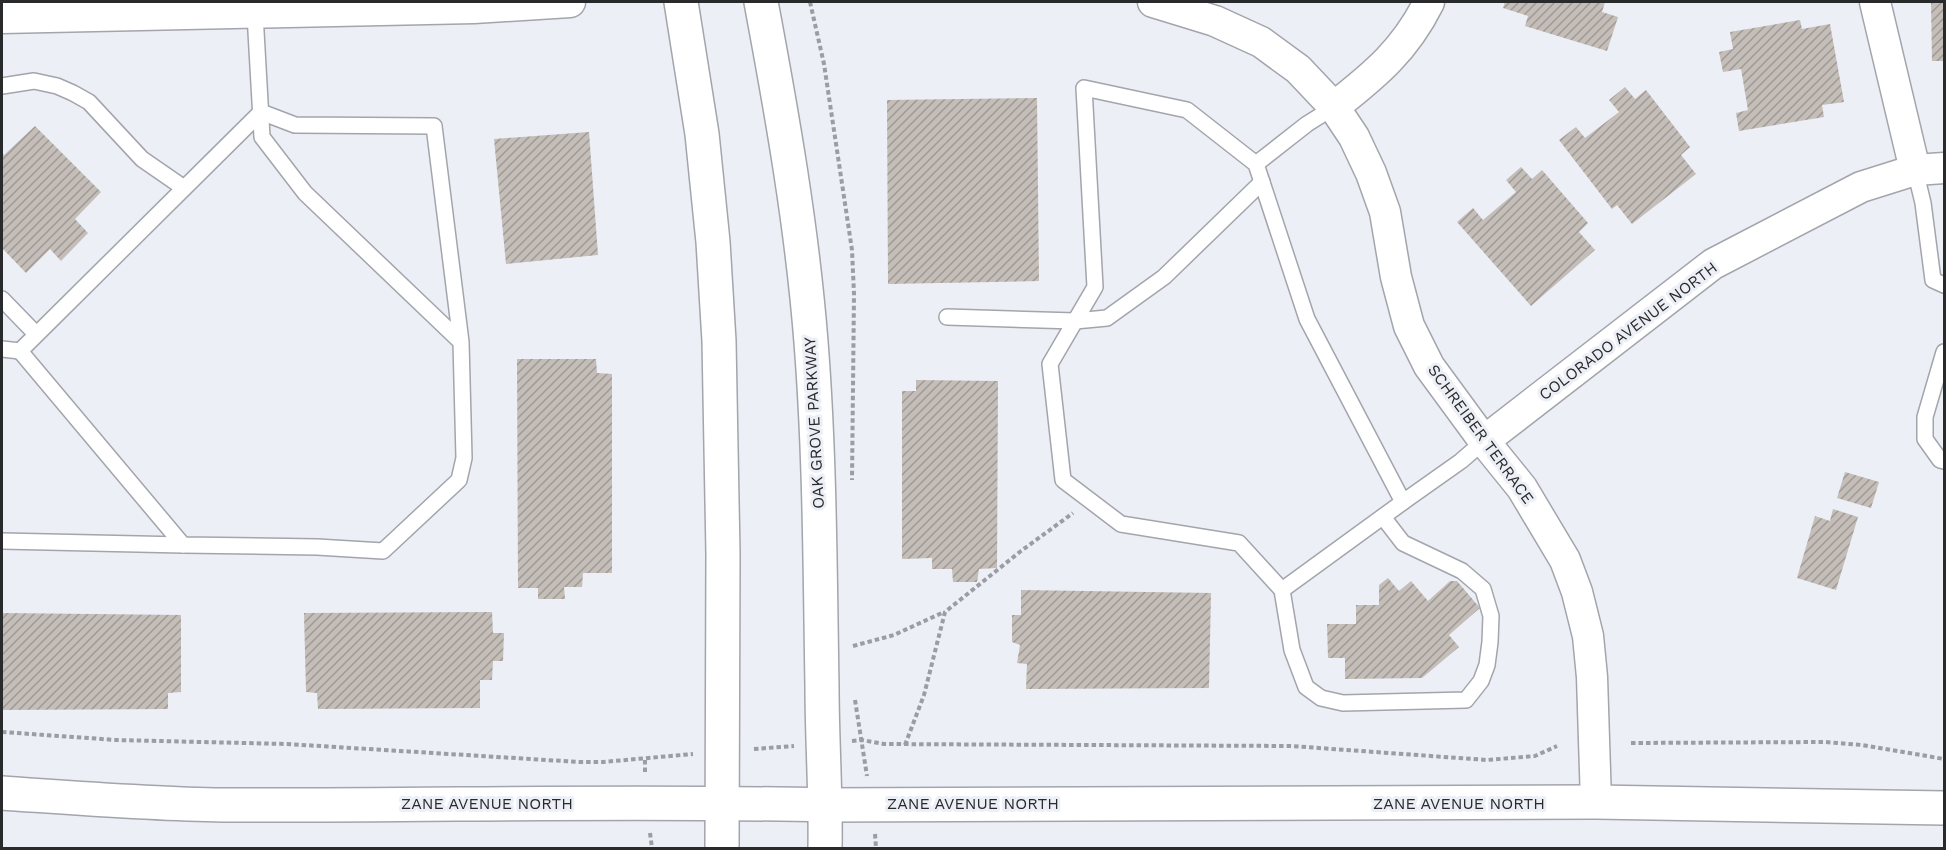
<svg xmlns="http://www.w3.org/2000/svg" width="1946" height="850" font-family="'Work Sans',sans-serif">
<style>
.building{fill:url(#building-hatch)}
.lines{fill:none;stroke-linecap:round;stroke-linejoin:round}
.service-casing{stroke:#a2a5ab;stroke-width:18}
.minor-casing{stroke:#a2a5ab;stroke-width:33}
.tertiary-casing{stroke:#a2a5ab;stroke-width:36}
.secondary-casing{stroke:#a2a5ab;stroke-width:36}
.path{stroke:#9b9da2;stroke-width:4;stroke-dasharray:4.5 3;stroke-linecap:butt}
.service{stroke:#fff;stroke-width:15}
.minor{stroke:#fff;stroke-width:30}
.tertiary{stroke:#fff;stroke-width:33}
.secondary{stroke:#fff;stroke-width:33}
.labels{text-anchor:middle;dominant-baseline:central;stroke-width:6;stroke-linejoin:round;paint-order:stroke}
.street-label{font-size:16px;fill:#292a2c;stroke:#eceff6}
</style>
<defs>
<pattern id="building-hatch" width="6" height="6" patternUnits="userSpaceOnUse" patternTransform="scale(1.5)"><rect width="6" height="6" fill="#c4bdb8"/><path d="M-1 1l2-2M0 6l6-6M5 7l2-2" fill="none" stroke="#9f9a96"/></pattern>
</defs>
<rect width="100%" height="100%" fill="#eceff6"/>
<g class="building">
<polygon points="1505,2 1605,2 1602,12 1618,17 1607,51 1525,26 1528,16 1503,8"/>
<polygon points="1931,2 1944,2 1944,61 1932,61"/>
<polygon points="1800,20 1802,29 1830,24 1844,102 1822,105 1824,117 1739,131 1736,113 1748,110 1741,69 1723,72 1719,52 1733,49 1730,32"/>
<polygon points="1625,87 1635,99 1646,90 1690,147 1681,155 1696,174 1632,224 1617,205 1612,209 1559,140 1576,127 1585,138 1619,112 1609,100"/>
<polygon points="1037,98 1039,281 888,284 887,100"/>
<polygon points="35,126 101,192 75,219 88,233 61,261 50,249 26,273 2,248 2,153 4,155"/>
<polygon points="589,132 598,255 506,264 494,139"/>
<polygon points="1521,167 1532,179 1542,170 1588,223 1579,232 1595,250 1531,306 1457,222 1473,208 1483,220 1516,192 1506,180"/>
<polygon points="517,359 596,359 597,373 612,374 612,573 583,573 582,587 564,587 565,599 538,599 538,588 518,588"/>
<polygon points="916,380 998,381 997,568 979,569 977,582 953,582 952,569 932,569 932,558 902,559 902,391 916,391"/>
<polygon points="1845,472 1879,482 1871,508 1837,498"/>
<polygon points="1833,509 1858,517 1836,590 1797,578 1815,516 1830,521"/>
<polygon points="1388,578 1399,591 1411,581 1428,601 1450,581 1457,581 1480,608 1449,635 1459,647 1422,678 1345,679 1345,658 1328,658 1327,624 1356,624 1356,605 1379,605 1379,585"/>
<polygon points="1021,590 1211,593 1209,688 1026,689 1027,664 1017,663 1020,645 1012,642 1012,615 1021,615"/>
<polygon points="492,612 493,633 504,633 503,661 493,661 492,680 480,680 480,708 318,709 317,693 306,692 304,613"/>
<polygon points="2,613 181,615 181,692 168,693 168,709 2,710"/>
</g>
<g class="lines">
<g class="service-casing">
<g id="service">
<polyline points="255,9 255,14 262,137 305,193 461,342 464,458 459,480 383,551 317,547 183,545 20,351 261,112 295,125 434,126 461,342"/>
<polyline points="2,86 34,81 57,86 73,93 89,102 142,159 184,188"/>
<polyline points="1256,164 1187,110 1084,88 1095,287 1050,364 1063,480 1121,524 1239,543 1282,590 1403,502 1307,319 1256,164 1307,124 1334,107"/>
<polyline points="1915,170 1923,203 1933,280 1944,285"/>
<polyline points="2,299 36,334"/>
<polyline points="947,317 1075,321 1107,318 1164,277 1262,182"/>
<polyline points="2,349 20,351"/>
<polyline points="1944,352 1925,417 1925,439 1940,460 1944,461"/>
<polyline points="1403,502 1461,461 1484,441"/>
<polyline points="2,541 183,545"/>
<polyline points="1282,590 1292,650 1306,687 1321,698 1343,703 1466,700 1481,681 1487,665 1490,642 1491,616 1483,589 1462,571 1403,543 1383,517"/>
</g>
</g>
<g class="minor-casing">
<g id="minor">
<polyline points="1153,2 1215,21 1261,42 1298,69 1334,107 1354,137 1371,173 1385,212 1396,277 1409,326 1429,366 1484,441 1522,488 1565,560 1577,592 1588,636 1592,677 1596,802"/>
<polyline points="1875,2 1915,170"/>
<polyline points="2,18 474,8 570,2"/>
<path d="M1334,107C1376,74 1405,50 1429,2"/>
<polyline points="1484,441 1713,264 1861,187 1915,170 1944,168"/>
</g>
</g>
<g class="tertiary-casing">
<g id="tertiary">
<polyline points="681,2 702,134 713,242 719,341 723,554 722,848"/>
<path d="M761,2C782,114 802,227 811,342C820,456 820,571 822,686C822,740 826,794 825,848"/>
</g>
</g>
<g class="secondary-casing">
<path id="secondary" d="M2,793C75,798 149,804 223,805C424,806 625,800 825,805L1596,802L1944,808"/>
</g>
<g class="path">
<polyline points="810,2 824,64 852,250 854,294 852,480"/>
<polyline points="853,646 894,635 944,612"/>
<polyline points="855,700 867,776"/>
<polyline points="2,732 116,740 287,744 579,762 603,762 693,754"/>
<polyline points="852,741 862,740 884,744 1291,746 1487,760 1535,756 1557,746"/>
<polyline points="1631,743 1825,742 1862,745 1944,759"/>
<polyline points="905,745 924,695 945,612 1021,551 1073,513"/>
<polyline points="754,749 794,746"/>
<polyline points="645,772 645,758"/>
<polyline points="650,833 652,848"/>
<polyline points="875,834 876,848"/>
</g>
<use href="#service" class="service"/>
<use href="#minor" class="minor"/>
<use href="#tertiary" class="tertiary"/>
<use href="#secondary" class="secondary"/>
</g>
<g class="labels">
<g class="street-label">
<text transform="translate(1628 331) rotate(-37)">COLORADO AVENUE NORTH</text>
<text transform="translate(814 423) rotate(-93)">OAK GROVE PARKWAY</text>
<text transform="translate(1481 434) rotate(54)">SCHREIBER TERRACE</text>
<text x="487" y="803">ZANE AVENUE NORTH</text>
<text x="973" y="803">ZANE AVENUE NORTH</text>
<text x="1459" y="803">ZANE AVENUE NORTH</text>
</g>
</g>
<rect width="1946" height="850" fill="none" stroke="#292a2c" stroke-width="6"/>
</svg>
